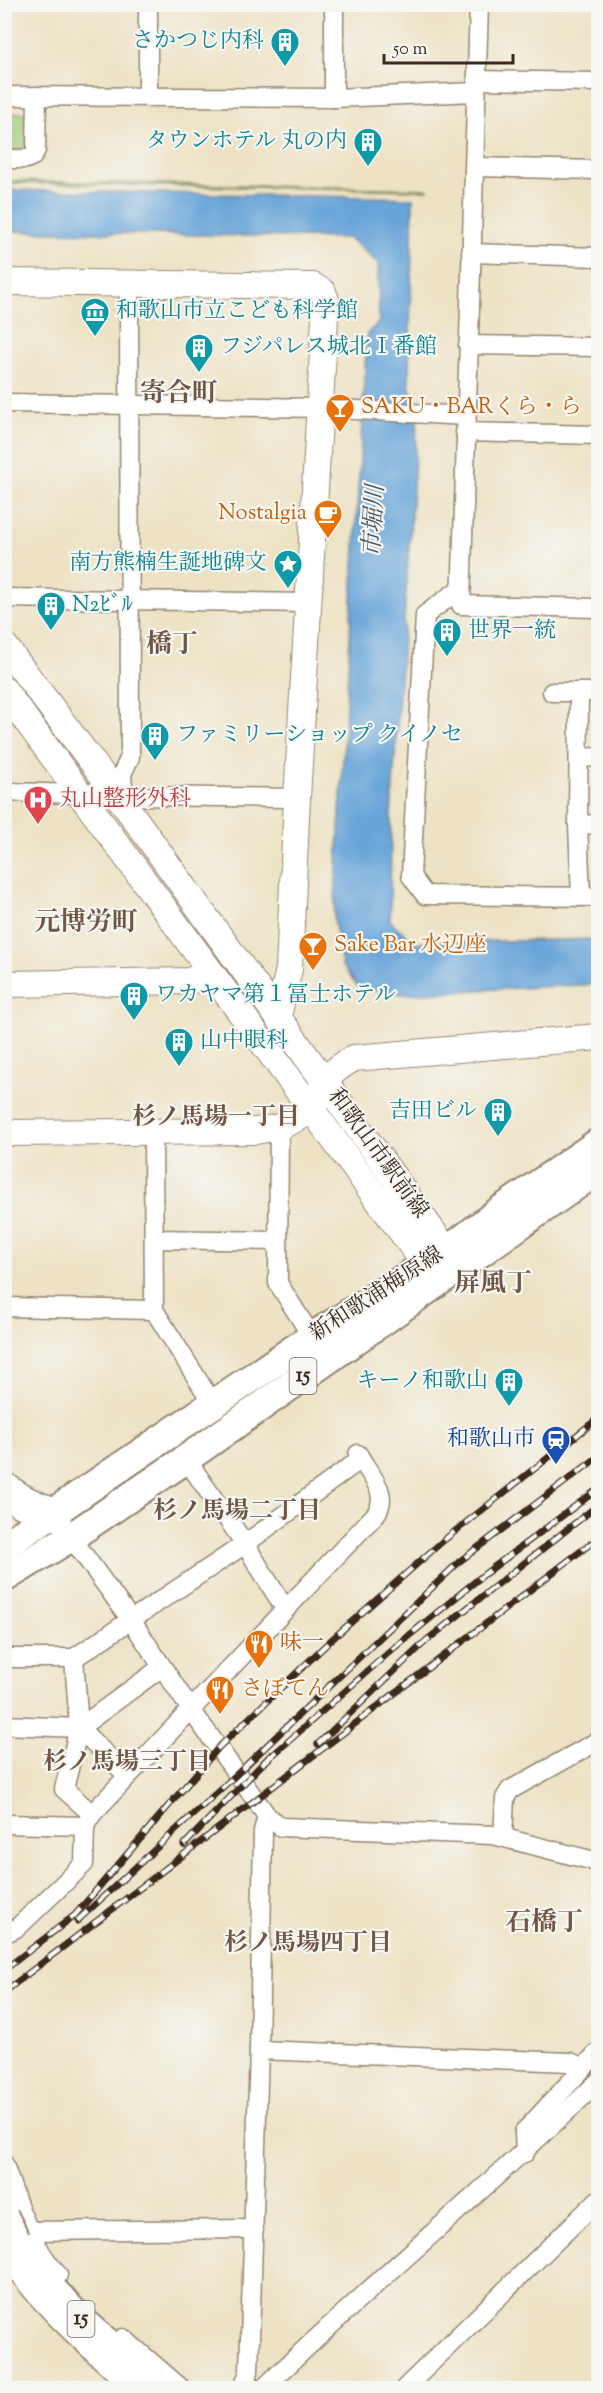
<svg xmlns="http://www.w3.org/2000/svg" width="603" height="2393" font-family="'Sorts Mill Goudy','Noto Serif JP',serif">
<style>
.green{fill:#a0c975;stroke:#6e7a4a;stroke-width:1.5}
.water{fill:#67a4d8;stroke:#51677b;stroke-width:1.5}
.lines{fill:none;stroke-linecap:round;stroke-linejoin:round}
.street-casing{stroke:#948671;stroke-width:21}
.secondary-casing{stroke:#948671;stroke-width:28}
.primary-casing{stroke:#948671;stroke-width:32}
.highway-casing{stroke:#948671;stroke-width:36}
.street{stroke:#fff;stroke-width:18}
.secondary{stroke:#fff;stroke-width:26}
.primary{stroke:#fff;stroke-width:28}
.highway{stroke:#fff;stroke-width:33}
.rail-casing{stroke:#3b2a1e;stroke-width:7}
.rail{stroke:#f6f6f2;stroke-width:4.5;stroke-dasharray:14;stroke-linecap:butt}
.primary-bridge-casing{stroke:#948671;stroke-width:32;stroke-linecap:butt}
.primary-bridge{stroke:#fff;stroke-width:28}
.labels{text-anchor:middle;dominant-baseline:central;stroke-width:4.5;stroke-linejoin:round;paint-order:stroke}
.shield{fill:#f6f6f2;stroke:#73675e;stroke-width:1.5}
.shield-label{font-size:21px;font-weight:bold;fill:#3b2a1e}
.culture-label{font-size:22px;fill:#0d838f;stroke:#f6f6f2;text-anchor:start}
.food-label{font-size:22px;fill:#c56008;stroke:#f6f6f2;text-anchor:start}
.health-label{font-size:22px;fill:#be3a42;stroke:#f6f6f2;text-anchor:start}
.street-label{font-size:22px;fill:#3b2a1e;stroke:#f6f6f2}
.transit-label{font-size:22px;fill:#164399;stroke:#f6f6f2;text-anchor:end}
.water-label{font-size:24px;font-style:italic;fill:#4a555f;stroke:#f6f6f2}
.neighbourhood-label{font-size:24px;font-weight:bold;fill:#725645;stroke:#f6f6f2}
.quarter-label{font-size:26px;font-weight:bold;fill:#725645;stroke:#f6f6f2}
</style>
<rect width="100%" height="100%" fill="#f6f6f2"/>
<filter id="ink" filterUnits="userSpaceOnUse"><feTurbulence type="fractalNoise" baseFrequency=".0167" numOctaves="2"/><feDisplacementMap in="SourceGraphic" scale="12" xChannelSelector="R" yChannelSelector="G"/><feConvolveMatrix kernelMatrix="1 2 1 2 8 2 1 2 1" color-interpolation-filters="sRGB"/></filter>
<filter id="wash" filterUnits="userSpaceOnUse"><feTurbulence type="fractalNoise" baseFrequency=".008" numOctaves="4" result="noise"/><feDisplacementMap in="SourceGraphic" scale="24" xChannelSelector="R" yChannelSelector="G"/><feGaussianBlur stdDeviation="1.35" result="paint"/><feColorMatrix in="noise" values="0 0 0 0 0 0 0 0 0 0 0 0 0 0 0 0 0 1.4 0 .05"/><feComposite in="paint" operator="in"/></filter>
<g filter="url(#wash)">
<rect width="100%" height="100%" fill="#ede2c4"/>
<g class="green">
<polygon points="5,113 29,113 28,145 24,149 5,151"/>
<polygon points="8,181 428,189 428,190 8,183"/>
</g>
<polygon class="water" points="5,190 413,198 409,379 410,389 417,403 417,427 391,816 390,921 415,943 598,939 598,984 402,994 358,987 342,966 334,919 367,334 379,322 378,263 349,238 5,231"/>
</g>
<g filter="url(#ink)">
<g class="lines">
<g class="street-casing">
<g id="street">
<polyline points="148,4 148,97"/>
<polyline points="334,4 334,98"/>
<polyline points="479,4 461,605 598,608"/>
<polyline points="477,80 598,82"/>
<polyline points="4,96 334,98 476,92"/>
<polyline points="4,159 26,159 33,156 36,150 37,96"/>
<polyline points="475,167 598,170"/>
<polyline points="471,253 598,257"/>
<polyline points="129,284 130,757 122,774 124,804 137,796 297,798"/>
<polyline points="468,345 598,347"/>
<polyline points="4,403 320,408 466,416"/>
<polyline points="465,432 598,435"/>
<polyline points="461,588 425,615 411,876 425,895 598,897"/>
<polyline points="4,598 308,603"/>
<polyline points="552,692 598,692"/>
<polyline points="579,692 578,825 581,896"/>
<polyline points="579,758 598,757"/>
<polyline points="4,792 81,794 113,789"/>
<polyline points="578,825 598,824"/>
<polyline points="279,1127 278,1283 312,1337"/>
<polyline points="153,1133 154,1310 213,1404"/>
<polyline points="154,1239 278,1241"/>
<polyline points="4,1307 154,1310"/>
<polyline points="186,1459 245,1544 285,1609"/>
<polyline points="66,1530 131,1620 191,1710 260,1806 267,1816 281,1827 493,1835 598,1862"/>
<polyline points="4,1658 74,1658 245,1544 361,1459"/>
<polyline points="74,1658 79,1728 64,1789 92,1814"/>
<polyline points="4,1725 79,1728"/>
<polyline points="128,1776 79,1728 162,1667"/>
<path d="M4,1824L85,1826L92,1814L128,1776L376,1514C391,1492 368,1474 358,1454"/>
<polyline points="503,1837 505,1798 510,1790 598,1741"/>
<polyline points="4,1934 18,1927 84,1864 85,1826"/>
<polyline points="259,2050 570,2062 583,2067"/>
<polyline points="525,2153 524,2132 598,2052"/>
<path d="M4,2164C16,2202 31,2245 58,2275"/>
<polyline points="21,2231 254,2229"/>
<path d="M4,2253C38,2306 86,2346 132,2388"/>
<polyline points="123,2338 181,2388"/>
<polyline points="243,2388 249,2372 259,2050 263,1831 267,1816"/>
<path d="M264,2388C372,2283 489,2187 598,2082"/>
<polyline points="405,2388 598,2200"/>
</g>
</g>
<g class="secondary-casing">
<g id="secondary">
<polyline points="4,282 313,286 323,292 326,300 297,798 289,969 278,1016"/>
<polyline points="4,645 124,804 447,1251 446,1277 425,1264 4,690"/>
<polyline points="4,984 190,981 210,971"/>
<path d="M4,1133L256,1131L279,1127L312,1111C323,1081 326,1074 354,1058L598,1037"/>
</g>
</g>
<g class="primary-casing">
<g id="primary">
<polyline points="4,1546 312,1337 447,1251 498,1212 598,1143"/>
<polyline points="4,1578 71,1537 186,1459 598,1170"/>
<polyline points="16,2240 41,2277 76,2315 158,2388"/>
</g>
</g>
<g class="highway-casing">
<path id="highway" d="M4,1489C20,1502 35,1509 55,1514"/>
</g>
<use href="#street" class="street"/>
<use href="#secondary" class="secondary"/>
<use href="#primary" class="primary"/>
<use href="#highway" class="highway"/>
<g class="rail-casing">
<g id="rail">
<polyline points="318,1744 427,1640 598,1505"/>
<polyline points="266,1761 395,1647 482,1576 598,1489"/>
<polyline points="184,1845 271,1755"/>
<polyline points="77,1921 237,1774 460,1561 598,1457"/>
<polyline points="4,1970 75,1915 219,1747 330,1641 444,1540 596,1420"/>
<polyline points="4,1992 598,1538"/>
</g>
</g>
<use href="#rail" class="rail"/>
<g class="primary-bridge-casing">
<polyline id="primary-bridge" points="4,2217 16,2240"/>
</g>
<use href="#primary-bridge" class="primary-bridge"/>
</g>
</g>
<defs>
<g id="building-pin" transform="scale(1.5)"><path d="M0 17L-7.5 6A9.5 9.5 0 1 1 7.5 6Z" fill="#0f9aa8" stroke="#f6f6f2"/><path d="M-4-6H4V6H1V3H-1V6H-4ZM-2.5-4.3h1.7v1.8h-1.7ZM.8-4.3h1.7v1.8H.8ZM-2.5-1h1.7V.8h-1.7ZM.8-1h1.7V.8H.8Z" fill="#fff"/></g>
<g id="museum-pin" transform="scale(1.5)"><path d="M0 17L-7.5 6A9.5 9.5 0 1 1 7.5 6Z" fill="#0f9aa8" stroke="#f6f6f2"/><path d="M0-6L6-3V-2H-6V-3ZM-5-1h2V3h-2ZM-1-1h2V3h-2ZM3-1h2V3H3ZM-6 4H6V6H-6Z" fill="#fff"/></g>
<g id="bar-pin" transform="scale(1.5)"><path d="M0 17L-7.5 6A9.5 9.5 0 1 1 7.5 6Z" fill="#e8710a" stroke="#f6f6f2"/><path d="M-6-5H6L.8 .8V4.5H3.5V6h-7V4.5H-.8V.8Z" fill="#fff"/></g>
<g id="cafe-pin" transform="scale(1.5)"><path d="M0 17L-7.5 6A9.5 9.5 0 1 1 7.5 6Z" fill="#e8710a" stroke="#f6f6f2"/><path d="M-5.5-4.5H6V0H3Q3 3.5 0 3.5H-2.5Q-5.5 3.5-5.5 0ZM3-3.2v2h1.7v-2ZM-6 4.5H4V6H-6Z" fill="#fff"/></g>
<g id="sight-pin" transform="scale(1.5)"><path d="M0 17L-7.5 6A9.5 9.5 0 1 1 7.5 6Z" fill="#0f9aa8" stroke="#f6f6f2"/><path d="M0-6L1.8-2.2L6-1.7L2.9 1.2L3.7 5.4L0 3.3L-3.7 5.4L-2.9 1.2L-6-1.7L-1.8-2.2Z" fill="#fff"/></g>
<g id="hospital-pin" transform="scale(1.5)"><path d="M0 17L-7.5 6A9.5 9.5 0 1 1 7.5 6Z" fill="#e0444e" stroke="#f6f6f2"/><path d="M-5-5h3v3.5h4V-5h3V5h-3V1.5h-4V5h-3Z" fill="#fff"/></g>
<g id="station-pin" transform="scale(1.5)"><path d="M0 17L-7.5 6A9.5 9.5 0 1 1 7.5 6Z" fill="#1a4fb4" stroke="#f6f6f2"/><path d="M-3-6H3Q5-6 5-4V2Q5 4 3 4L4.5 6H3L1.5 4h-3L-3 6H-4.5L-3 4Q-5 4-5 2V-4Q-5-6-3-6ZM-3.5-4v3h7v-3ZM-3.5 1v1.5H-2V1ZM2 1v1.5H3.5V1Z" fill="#fff"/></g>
<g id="restaurant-pin" transform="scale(1.5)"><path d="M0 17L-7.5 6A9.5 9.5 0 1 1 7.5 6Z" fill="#e8710a" stroke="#f6f6f2"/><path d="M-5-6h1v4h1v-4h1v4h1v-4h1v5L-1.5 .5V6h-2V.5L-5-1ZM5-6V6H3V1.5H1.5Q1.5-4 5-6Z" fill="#fff"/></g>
</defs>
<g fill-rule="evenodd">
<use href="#building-pin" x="285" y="42"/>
<use href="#building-pin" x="368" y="142"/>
<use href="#museum-pin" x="95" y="312"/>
<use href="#building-pin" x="199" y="348"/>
<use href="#bar-pin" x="340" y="408"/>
<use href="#cafe-pin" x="328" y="514"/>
<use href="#sight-pin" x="288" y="564"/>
<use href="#building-pin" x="51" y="606"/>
<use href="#building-pin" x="447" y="632"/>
<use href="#building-pin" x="155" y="736"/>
<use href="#hospital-pin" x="38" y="800"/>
<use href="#bar-pin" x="313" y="946"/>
<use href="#building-pin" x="134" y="996"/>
<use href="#building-pin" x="179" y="1042"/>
<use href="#building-pin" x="498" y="1112"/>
<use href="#building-pin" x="509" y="1382"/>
<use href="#station-pin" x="556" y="1440"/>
<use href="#restaurant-pin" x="259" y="1644"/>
<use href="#restaurant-pin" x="220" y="1690"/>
</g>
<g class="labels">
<g class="shield">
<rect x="289.5" y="1358" width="27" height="36" rx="4.5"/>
<rect x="67.5" y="2301" width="27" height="36" rx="4.5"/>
</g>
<g class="shield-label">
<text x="303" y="1376">15</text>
<text x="81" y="2319">15</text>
</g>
<g class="culture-label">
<text x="264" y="42" text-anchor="end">さかつじ内科</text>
<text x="347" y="142" text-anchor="end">タウンホテル 丸の内</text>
<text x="116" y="312">和歌山市立こども科学館</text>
<text x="220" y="348">フジパレス城北Ⅰ番館</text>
<text x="267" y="564" text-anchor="end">南方熊楠生誕地碑文</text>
<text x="72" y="606">N2ﾋﾞﾙ</text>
<text x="468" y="632">世界一統</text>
<text x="176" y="736">ファミリーショップ クイノセ</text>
<text x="155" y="996">ワカヤマ第１冨士ホテル</text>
<text x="200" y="1042">山中眼科</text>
<text x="477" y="1112" text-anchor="end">吉田ビル</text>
<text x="488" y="1382" text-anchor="end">キーノ和歌山</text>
</g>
<g class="food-label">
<text x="361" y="408">SAKU・BARくら・ら</text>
<text x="307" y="514" text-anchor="end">Nostalgia</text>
<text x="334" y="946">Sake Bar 水辺座</text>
<text x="280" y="1644">味一</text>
<text x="241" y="1690">さぼてん</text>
</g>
<g class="health-label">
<text x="59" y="800">丸山整形外科</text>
</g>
<g class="street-label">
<text transform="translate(377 1154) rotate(54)">和歌山市駅前線</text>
<text transform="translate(377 1295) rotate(-33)">新和歌浦梅原線</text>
</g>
<g class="transit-label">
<text x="535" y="1440">和歌山市</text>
</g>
<g class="water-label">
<text transform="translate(375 521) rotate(-87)">市堀川</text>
</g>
<g class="neighbourhood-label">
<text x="216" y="1118">杉ノ馬場一丁目</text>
<text x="237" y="1512">杉ノ馬場二丁目</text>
<text x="127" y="1763">杉ノ馬場三丁目</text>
<text x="308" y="1944">杉ノ馬場四丁目</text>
</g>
<g class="quarter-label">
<text x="179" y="394">寄合町</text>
<text x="172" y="645">橋丁</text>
<text x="86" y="923">元博労町</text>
<text x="493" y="1284">屏風丁</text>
<text x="544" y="1923">石橋丁</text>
</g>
</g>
<rect width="603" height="2393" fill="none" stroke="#f6f6f2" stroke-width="24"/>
<path d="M384 54v9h129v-9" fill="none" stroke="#3b2a1e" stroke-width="3"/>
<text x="393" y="54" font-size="18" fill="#3b2a1e" stroke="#f6f6f2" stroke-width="4.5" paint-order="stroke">50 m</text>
</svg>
